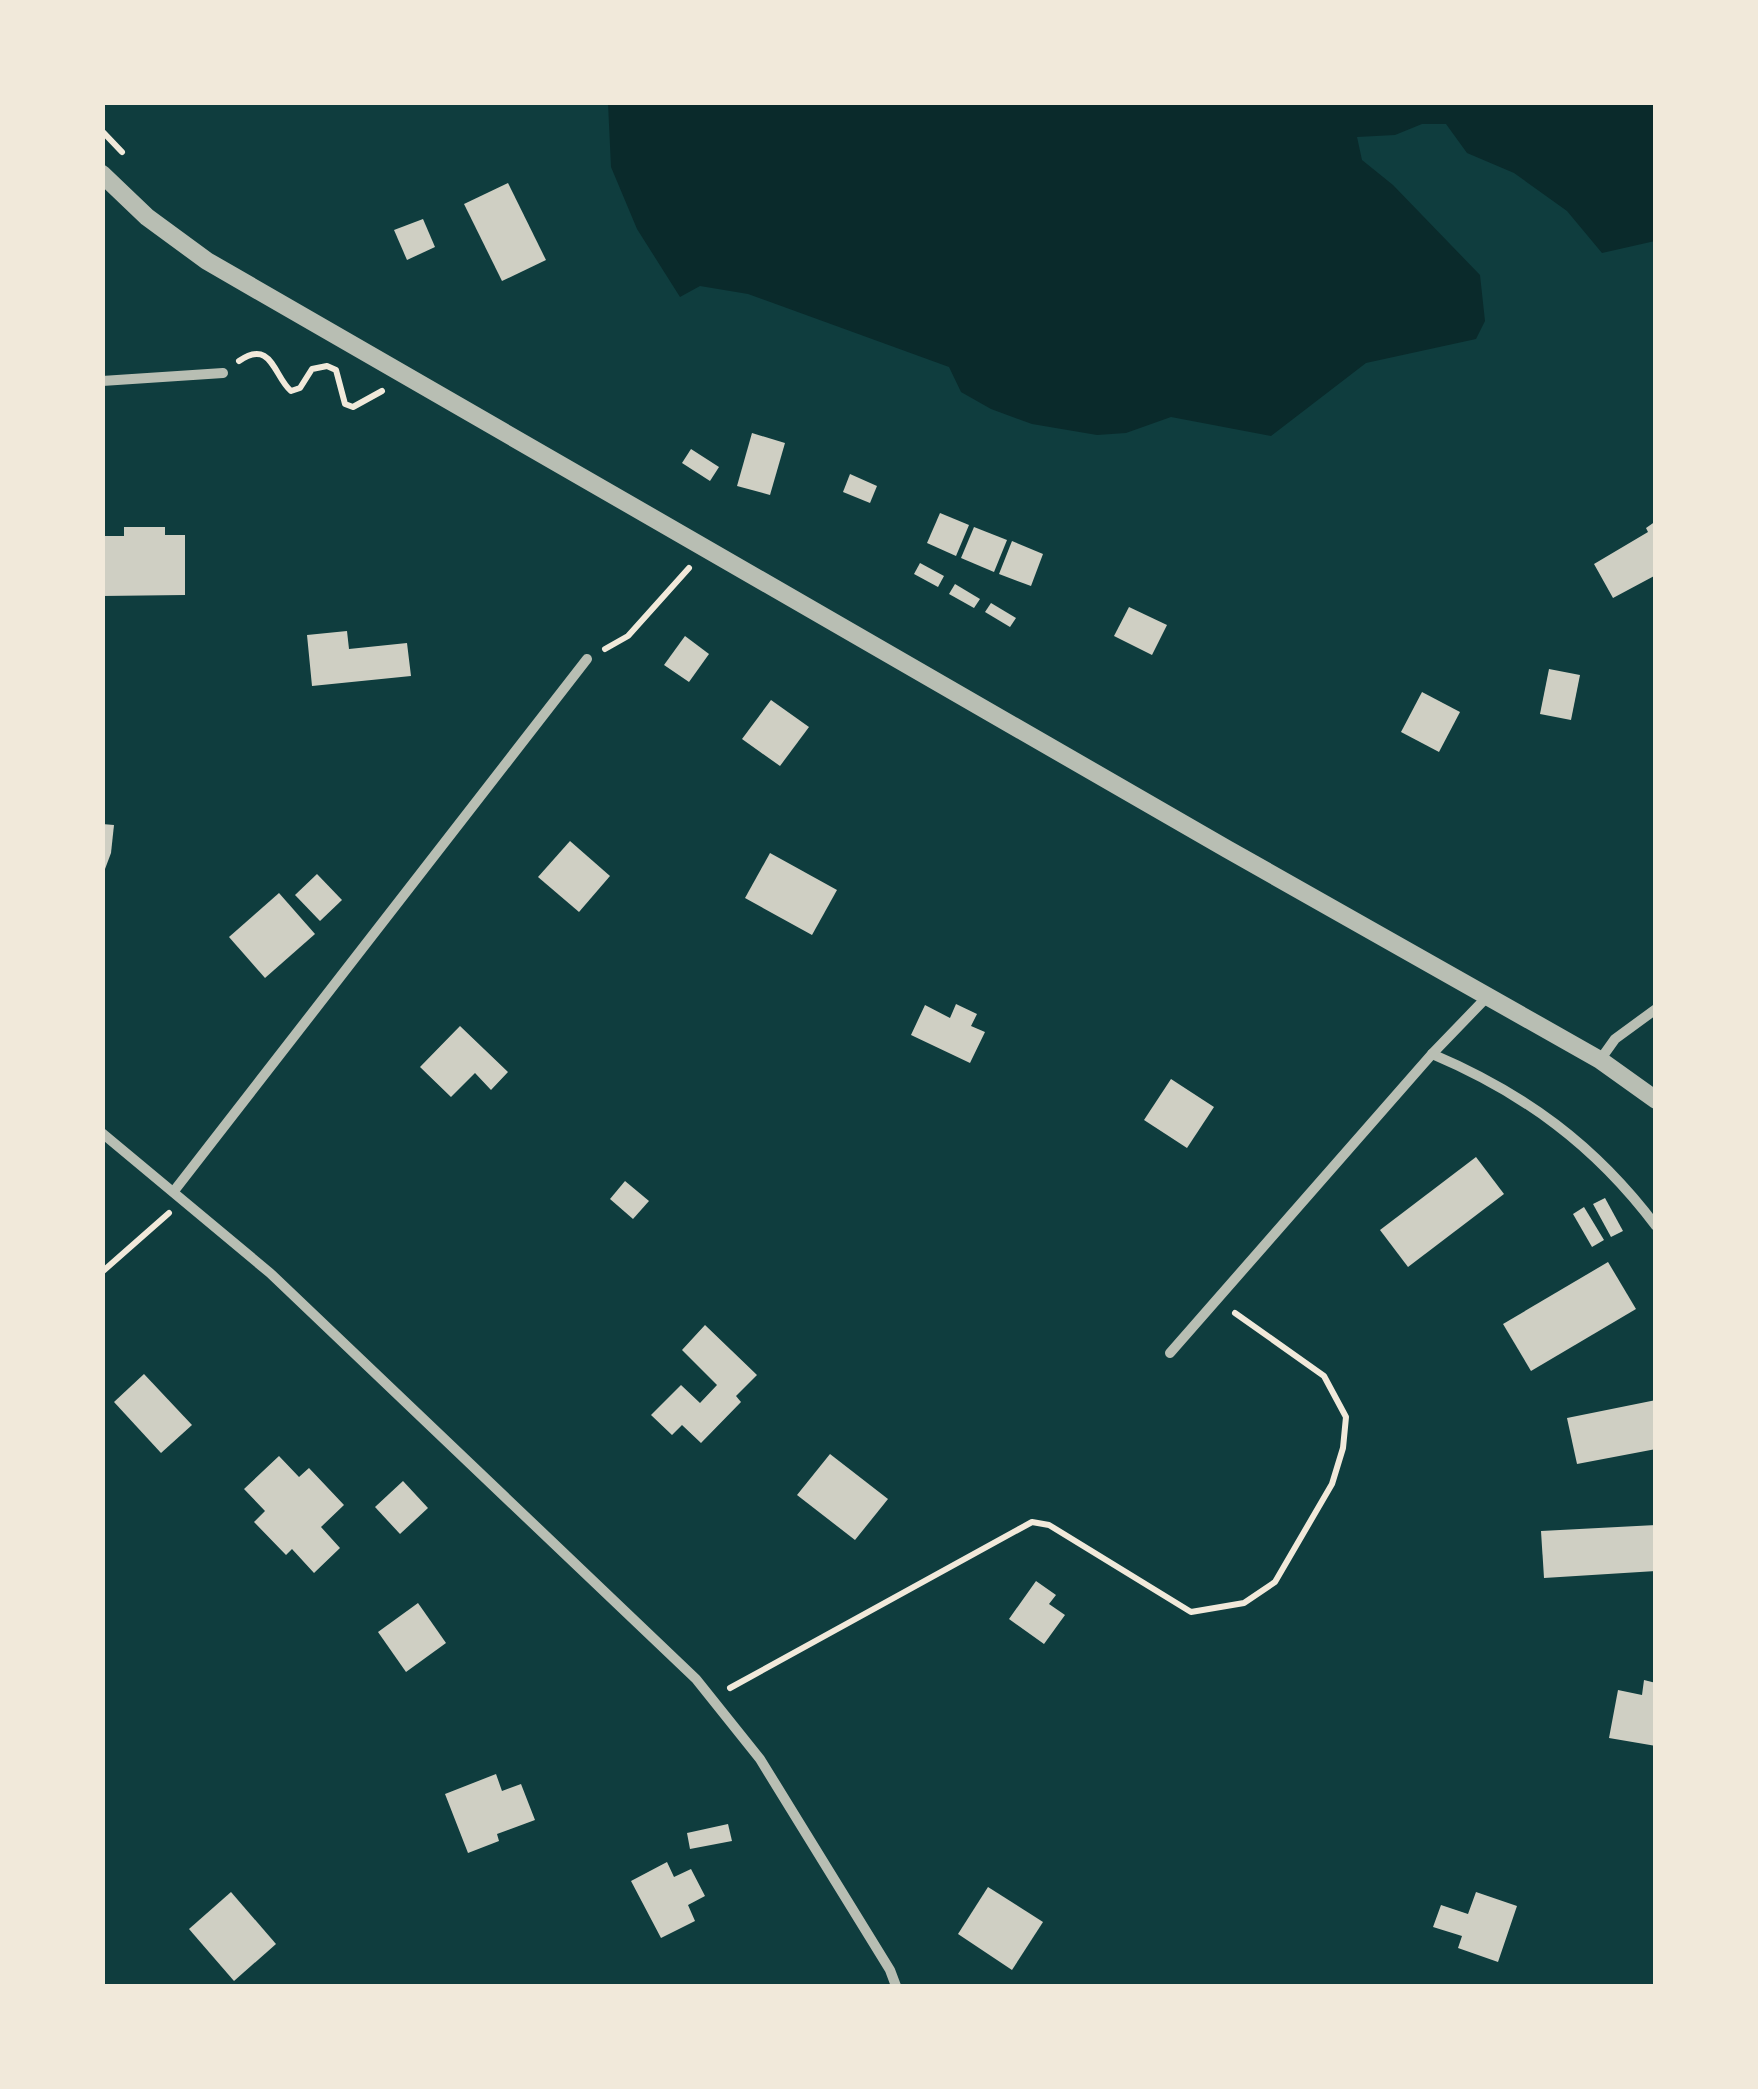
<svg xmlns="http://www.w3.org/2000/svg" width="1758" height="2089" font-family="'Open Sans',sans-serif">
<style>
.water{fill:#0a2a2b}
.building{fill:#cfcfc3}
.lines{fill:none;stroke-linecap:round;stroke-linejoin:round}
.path{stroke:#f1e9da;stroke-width:6}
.minor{stroke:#b8beb3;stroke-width:10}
.tertiary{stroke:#b8beb3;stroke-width:18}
</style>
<rect width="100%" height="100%" fill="#0f3d3e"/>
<polygon class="water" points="608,103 1655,103 1655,241 1602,253 1567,211 1514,173 1467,153 1446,124 1422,124 1395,135 1357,137 1362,160 1393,185 1480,275 1485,321 1476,339 1366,363 1271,436 1171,417 1126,433 1097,435 1032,424 991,409 961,392 949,367 748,294 700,286 680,297 637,229 611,167"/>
<g class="building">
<polygon points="508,183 546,260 502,281 464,204"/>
<polygon points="423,219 435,247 407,260 394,230"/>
<polygon points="752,433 785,443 770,495 737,486"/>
<polygon points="691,449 719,467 710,481 682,463"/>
<polygon points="850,474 877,486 870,503 843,492"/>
<polygon points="940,513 969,525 956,556 927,543"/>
<polygon points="1656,521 1656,575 1613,598 1594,564 1648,532 1646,528"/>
<polygon points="124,527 165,527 165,535 185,535 185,595 102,596 102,536 124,536"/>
<polygon points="974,527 1007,540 994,572 961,558"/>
<polygon points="1012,541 1043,554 1031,586 999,574"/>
<polygon points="920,563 944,576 938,587 914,574"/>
<polygon points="955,584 980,599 974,608 949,594"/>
<polygon points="991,603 1016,618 1010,627 985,612"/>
<polygon points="1129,607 1167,625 1152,655 1114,636"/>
<polygon points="347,631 349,649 407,643 411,676 312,686 307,635"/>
<polygon points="685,636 709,654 689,682 664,665"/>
<polygon points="1549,669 1580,675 1571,720 1540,714"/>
<polygon points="1422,692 1460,712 1439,752 1401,732"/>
<polygon points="771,700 809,727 780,766 742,739"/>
<polygon points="102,824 114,825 111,853 102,877"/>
<polygon points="570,841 610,876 579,912 538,877"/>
<polygon points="770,853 837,890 812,935 745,898"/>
<polygon points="317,874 342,900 320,921 295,895"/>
<polygon points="279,893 315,934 265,978 229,937"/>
<polygon points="956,1004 977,1014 971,1026 985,1032 970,1063 911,1035 925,1005 950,1018"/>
<polygon points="460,1026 508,1072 491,1090 475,1073 451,1097 420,1067"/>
<polygon points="1171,1079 1214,1107 1187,1148 1144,1120"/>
<polygon points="1476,1157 1504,1194 1408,1267 1380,1230"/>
<polygon points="625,1181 649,1201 633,1219 610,1199"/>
<polygon points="1605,1198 1623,1231 1611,1237 1593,1204"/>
<polygon points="1584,1207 1604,1240 1592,1247 1573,1214"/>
<polygon points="1608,1262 1636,1309 1531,1371 1503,1324"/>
<polygon points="705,1325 757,1375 736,1396 741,1402 701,1443 682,1425 672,1435 651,1415 681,1385 700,1403 717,1385 682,1350"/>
<polygon points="144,1374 192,1425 161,1453 114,1402"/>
<polygon points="1656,1400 1656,1449 1577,1464 1567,1418"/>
<polygon points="830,1454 888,1499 855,1540 797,1495"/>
<polygon points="279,1456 299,1477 309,1468 344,1505 321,1527 340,1548 314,1573 292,1549 286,1555 254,1522 265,1511 244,1489"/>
<polygon points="403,1481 428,1508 400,1534 375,1507"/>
<polygon points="1656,1525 1656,1571 1544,1578 1541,1531"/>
<polygon points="1036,1581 1056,1595 1049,1604 1065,1615 1044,1644 1009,1619"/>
<polygon points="418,1603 446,1643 406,1672 378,1632"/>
<polygon points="1644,1680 1656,1683 1656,1746 1609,1738 1618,1690 1642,1695"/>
<polygon points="496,1774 502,1791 521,1784 535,1820 497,1834 499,1841 468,1853 445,1794"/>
<polygon points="728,1824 732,1841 690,1849 687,1833"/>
<polygon points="667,1862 674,1877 691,1869 705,1896 688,1905 695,1921 661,1938 631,1881"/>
<polygon points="988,1887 1043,1922 1012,1970 958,1934"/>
<polygon points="231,1892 276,1944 234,1981 189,1929"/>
<polygon points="1476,1892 1517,1906 1498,1962 1458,1948 1462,1936 1433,1927 1441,1905 1468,1914"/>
</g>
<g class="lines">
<g class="path">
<polyline points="102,131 122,152"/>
<path d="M239,361C272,338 274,377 291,391L300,388L312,369L327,366L336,370L345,404L353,407L382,391"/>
<polyline points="605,649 628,636 689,568"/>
<polyline points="102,1272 169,1213"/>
<polyline points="730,1688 1032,1522 1049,1525 1191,1612 1244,1603 1275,1582 1332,1484 1343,1448 1346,1417 1324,1376 1235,1313"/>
</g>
<g class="minor">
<polyline points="102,381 223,373"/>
<path d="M1432,1054C1524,1093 1595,1145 1656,1226"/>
<polyline points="1600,1060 1615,1039 1656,1009"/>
<polyline points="102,1133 270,1273 696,1679 760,1759 890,1970 896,1986"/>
<polyline points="174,1191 587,659"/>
<polyline points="1170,1353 1432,1054 1486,998"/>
</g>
<polyline class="tertiary" points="102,174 147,217 207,261 1227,849 1600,1060 1656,1100"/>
</g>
<rect width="1758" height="2089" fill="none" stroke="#f1e9da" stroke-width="210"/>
</svg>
